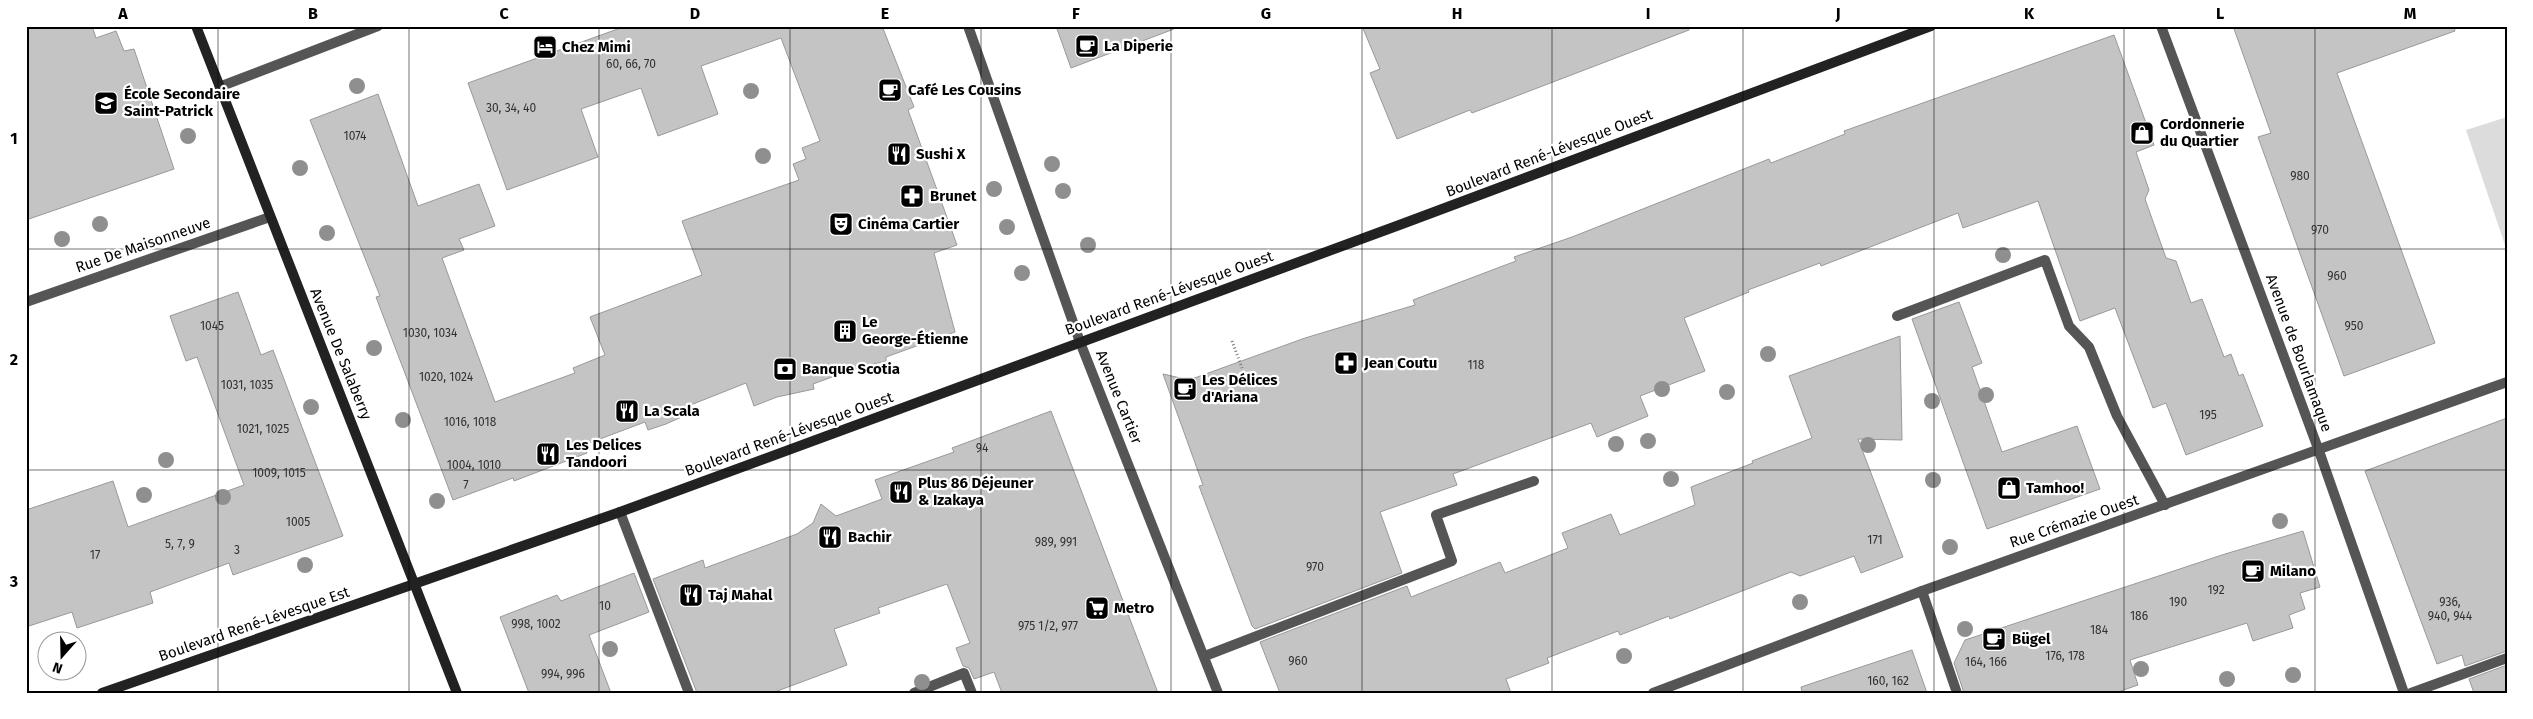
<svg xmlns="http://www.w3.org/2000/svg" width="2533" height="719" font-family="'Fira Sans',sans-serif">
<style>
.green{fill:#dcdcdc}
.building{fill:#c4c4c4;stroke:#999}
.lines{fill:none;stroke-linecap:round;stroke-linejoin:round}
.path{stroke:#777;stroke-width:3;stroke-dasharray:1 2.5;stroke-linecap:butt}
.lane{stroke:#555;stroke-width:10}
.street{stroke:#555;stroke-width:10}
.secondary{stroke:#222;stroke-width:10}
.tree{fill:#8f8f8f}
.grid{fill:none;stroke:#000;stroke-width:1;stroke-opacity:0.55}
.labels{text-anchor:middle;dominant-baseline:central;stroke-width:4.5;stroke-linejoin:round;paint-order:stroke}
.number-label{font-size:12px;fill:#313131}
.poi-label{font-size:15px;font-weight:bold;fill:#000;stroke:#fff;text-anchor:start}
.street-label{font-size:15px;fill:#000;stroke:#fff}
.neatline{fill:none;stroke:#000;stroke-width:2}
.grid-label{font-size:16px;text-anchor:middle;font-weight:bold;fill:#000}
</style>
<rect width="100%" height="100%" fill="#fff"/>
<polygon class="green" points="2507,117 2507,251 2466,130"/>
<g class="building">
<polygon points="26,26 92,26 96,38 116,31 124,51 134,49 174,169 26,220"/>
<polygon points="626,26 882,26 914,107 908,110 957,245 934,253 955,332 886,357 886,361 854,369 813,384 814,389 777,397 754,406 746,383 683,408 686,415 666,424 648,430 645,422 584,445 587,453 514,481 513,478 453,500 376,297 380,296 310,120 378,94 418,206 479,184 495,226 459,239 464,250 442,258 495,402 575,373 573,368 605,355 590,317 702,275 682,221 799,180 793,164 806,159 802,148 820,141 781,38 701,66 718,114 658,136 641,88 581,109 598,157 507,190 468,83"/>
<polygon points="1056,26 1173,26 1174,29 1071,68"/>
<polygon points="1362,26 1688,26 1689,30 1472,113 1470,110 1397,139 1370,73 1380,69"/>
<polygon points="2233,26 2454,26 2455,31 2337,73 2435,343 2344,376 2258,137 2271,133"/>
<polygon points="2114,35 2154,145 2136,152 2149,190 2145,199 2166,258 2176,261 2191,303 2202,299 2224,357 2231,354 2239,376 2243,374 2263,426 2186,455 2166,403 2153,408 2115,308 2080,321 2038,201 1963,228 1958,213 1821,266 1820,263 1748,290 1749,292 1684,318 1705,371 1640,396 1648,416 1597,437 1591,423 1453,474 1457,485 1380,512 1402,573 1255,629 1252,626 1199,486 1203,485 1163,374 1189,380 1305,338 1415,305 1413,300 1516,261 1514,257 1572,237 1769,159 1771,163 1845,134 1844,131"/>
<polygon points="238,292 261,355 273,350 343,536 233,575 229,563 150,592 153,603 77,628 72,612 26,627 26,510 113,481 128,527 244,485 197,357 186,361 170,316"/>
<polygon points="1959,302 1982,363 1972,367 2002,452 2077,426 2100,489 1987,529 1912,319"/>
<polygon points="1900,336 1902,440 1858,439 1903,557 1861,573 1854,556 1800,576 1791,572 1670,619 1669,616 1620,635 1618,631 1547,658 1549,663 1506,679 1511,693 1280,693 1260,642 1407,586 1411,597 1500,562 1505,573 1568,548 1562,533 1611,514 1620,535 1695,505 1691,487 1753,463 1752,461 1812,438 1789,376"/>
<polygon points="1051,411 1158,693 1002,693 994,672 974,679 969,668 963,666 956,648 970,643 947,584 878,608 880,613 834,629 847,665 772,693 697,693 653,579 703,560 705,568 797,534 813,523 821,504 836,516 882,499 875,480 954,452 952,448"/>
<polygon points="2507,418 2507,651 2465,666 2462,655 2437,664 2365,471"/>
<polygon points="2303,531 2320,587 2300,593 2305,609 2289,615 2293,628 2253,641 2247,623 2130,660 2138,685 2115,693 1964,693 1954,663 1965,640 2225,554"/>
<polygon points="634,573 649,612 589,635 611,693 529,693 500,617 557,595 561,601"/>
<polygon points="1912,650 1927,693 1802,693 1801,687"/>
<polygon points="2507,665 2507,693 2474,693 2469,679"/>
</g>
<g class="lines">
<polyline class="path" points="1232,341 1242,368"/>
<g class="lane">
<polyline points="1897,316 2045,260 2069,326 2089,347 2117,416 2165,505"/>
<polyline points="620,512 689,693"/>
<polyline points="1205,656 1452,561 1436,515 1534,481"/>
<polyline points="914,693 964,673 972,693"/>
</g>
<g class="street">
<polyline points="968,26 1080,342 1218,693"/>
<polyline points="2161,26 2319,451 2404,693"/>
<polyline points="219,87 378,26"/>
<polyline points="26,302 270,217"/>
<polyline points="1922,591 1957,693"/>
<polyline points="1653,693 1922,591 2507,382"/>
<polyline points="2411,693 2507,658"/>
</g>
<g class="secondary">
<polyline points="196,26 457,693"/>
<polyline points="102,693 620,512 1402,224 1931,26"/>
</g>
</g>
<g class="tree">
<circle cx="357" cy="86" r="8"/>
<circle cx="751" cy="91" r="8"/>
<circle cx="188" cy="136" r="8"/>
<circle cx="763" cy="156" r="8"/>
<circle cx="1052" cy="164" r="8"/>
<circle cx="300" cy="168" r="8"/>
<circle cx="994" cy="189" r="8"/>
<circle cx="1063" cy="191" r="8"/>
<circle cx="100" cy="224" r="8"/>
<circle cx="1007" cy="227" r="8"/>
<circle cx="327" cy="233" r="8"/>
<circle cx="62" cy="239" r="8"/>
<circle cx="1088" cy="245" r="8"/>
<circle cx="2003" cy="255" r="8"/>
<circle cx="1022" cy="273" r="8"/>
<circle cx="374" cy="348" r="8"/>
<circle cx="1768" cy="354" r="8"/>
<circle cx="1662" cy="389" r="8"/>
<circle cx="1727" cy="392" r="8"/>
<circle cx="1986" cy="395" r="8"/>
<circle cx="1932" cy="401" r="8"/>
<circle cx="311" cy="407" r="8"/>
<circle cx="403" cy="420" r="8"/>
<circle cx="1648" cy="441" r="8"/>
<circle cx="1616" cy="444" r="8"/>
<circle cx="1868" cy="445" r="8"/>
<circle cx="166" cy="460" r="8"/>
<circle cx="1671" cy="479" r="8"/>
<circle cx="1933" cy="480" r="8"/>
<circle cx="144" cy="495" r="8"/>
<circle cx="223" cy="497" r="8"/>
<circle cx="437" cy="501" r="8"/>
<circle cx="2280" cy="521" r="8"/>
<circle cx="1950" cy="547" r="8"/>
<circle cx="305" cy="565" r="8"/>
<circle cx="1800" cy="602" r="8"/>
<circle cx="1965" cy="629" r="8"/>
<circle cx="610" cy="649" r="8"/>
<circle cx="1624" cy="656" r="8"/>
<circle cx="2141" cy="669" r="8"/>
<circle cx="2293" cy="675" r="8"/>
<circle cx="2227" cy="679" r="8"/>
<circle cx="922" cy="682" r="8"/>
</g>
<path class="grid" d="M218,26V693M409,26V693M599,26V693M790,26V693M981,26V693M1171,26V693M1362,26V693M1552,26V693M1743,26V693M1934,26V693M2124,26V693M2315,26V693M26,249H2507M26,470H2507"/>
<defs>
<g id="cafe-square" transform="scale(1.25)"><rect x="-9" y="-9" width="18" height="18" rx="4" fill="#000" stroke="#fff"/><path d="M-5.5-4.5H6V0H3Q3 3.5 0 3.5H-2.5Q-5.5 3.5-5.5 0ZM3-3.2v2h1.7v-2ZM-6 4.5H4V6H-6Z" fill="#fff"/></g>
<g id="hotel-square" transform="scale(1.25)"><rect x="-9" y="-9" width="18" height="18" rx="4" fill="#000" stroke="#fff"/><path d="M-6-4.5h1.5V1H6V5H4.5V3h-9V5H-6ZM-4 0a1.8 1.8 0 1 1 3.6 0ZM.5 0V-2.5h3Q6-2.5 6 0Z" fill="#fff"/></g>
<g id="school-square" transform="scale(1.25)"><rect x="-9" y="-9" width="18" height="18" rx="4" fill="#000" stroke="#fff"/><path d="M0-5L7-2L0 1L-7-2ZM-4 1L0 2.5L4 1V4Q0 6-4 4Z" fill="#fff"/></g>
<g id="shop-square" transform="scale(1.25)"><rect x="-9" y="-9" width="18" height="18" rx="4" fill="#000" stroke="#fff"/><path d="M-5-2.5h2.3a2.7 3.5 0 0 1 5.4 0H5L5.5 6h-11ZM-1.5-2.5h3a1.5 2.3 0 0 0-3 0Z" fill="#fff"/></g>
<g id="restaurant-square" transform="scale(1.25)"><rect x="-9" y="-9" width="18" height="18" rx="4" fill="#000" stroke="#fff"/><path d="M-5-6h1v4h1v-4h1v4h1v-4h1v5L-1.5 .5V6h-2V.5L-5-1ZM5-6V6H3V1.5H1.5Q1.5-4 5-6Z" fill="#fff"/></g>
<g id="pharmacy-square" transform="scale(1.25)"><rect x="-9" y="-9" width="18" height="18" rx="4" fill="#000" stroke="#fff"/><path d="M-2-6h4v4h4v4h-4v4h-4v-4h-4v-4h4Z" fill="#fff"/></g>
<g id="theatre-square" transform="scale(1.25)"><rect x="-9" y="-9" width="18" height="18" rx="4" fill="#000" stroke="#fff"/><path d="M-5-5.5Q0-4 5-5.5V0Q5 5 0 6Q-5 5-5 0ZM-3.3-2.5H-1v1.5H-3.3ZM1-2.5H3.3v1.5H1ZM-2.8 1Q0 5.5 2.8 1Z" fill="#fff"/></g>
<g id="building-square" transform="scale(1.25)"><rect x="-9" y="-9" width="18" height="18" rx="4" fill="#000" stroke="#fff"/><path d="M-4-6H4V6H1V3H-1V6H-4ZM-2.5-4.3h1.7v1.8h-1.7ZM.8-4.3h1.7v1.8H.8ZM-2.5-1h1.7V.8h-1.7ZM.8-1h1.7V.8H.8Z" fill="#fff"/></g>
<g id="bank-square" transform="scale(1.25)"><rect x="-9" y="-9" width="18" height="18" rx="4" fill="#000" stroke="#fff"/><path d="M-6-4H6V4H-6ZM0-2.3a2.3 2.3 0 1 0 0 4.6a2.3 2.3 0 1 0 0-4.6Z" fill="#fff"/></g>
<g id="supermarket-square" transform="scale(1.25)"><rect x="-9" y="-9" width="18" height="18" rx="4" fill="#000" stroke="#fff"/><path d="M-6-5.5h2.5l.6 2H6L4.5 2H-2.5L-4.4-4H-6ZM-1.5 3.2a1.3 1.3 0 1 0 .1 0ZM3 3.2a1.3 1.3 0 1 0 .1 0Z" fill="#fff"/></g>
</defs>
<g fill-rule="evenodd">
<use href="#cafe-square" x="1087" y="46"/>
<use href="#hotel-square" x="545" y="47"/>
<use href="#cafe-square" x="890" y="90"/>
<use href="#school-square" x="106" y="103"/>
<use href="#shop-square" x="2142" y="133"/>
<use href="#restaurant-square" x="899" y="154"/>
<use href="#pharmacy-square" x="912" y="196"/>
<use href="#theatre-square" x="841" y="224"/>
<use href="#building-square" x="845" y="331"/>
<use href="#pharmacy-square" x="1346" y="363"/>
<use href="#bank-square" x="785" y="369"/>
<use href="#cafe-square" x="1185" y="389"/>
<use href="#restaurant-square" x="627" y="411"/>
<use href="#restaurant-square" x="548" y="454"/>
<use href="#shop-square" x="2009" y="488"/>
<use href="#restaurant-square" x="901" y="492"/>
<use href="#restaurant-square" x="830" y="537"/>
<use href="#cafe-square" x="2253" y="571"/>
<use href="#restaurant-square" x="691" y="595"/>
<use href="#supermarket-square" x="1097" y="608"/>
<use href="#cafe-square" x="1994" y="639"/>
</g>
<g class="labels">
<g class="number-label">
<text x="631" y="64">60, 66, 70</text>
<text x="511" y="108">30, 34, 40</text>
<text x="355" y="136">1074</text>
<text x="2300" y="176">980</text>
<text x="2320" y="230">970</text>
<text x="2337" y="276">960</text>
<text x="212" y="326">1045</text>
<text x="2354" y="326">950</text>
<text x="430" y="333">1030, 1034</text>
<text x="1476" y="365">118</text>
<text x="446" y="377">1020, 1024</text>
<text x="247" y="385">1031, 1035</text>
<text x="2208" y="415">195</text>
<text x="470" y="422">1016, 1018</text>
<text x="263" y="429">1021, 1025</text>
<text x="982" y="448">94</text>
<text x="474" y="465">1004, 1010</text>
<text x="279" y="473">1009, 1015</text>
<text x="466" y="485">7</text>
<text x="298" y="522">1005</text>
<text x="1875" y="540">171</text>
<text x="1056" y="542">989, 991</text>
<text x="180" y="544">5, 7, 9</text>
<text x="237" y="550">3</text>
<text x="95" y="555">17</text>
<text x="1315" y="567">970</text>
<text x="2216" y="590">192</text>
<text x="2178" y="602">190</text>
<text x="2450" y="602">936,<tspan x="2450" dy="14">940, 944</tspan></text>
<text x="605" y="606">10</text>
<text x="2139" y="616">186</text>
<text x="536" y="624">998, 1002</text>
<text x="1048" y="626">975 1/2, 977</text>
<text x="2099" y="630">184</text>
<text x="2065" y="656">176, 178</text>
<text x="1298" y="661">960</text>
<text x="1986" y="662">164, 166</text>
<text x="563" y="674">994, 996</text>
<text x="1888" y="681">160, 162</text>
</g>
<g class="poi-label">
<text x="1104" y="46">La Diperie</text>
<text x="562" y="47">Chez Mimi</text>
<text x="908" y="90">Café Les Cousins</text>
<text x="124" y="94">École Secondaire<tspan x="124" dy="17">Saint-Patrick</tspan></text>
<text x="2160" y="124">Cordonnerie<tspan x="2160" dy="17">du Quartier</tspan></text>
<text x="916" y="154">Sushi X</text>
<text x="930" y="196">Brunet</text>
<text x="858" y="224">Cinéma Cartier</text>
<text x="862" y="322">Le<tspan x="862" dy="17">George-Étienne</tspan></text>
<text x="1364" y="363">Jean Coutu</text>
<text x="802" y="369">Banque Scotia</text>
<text x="1202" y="380">Les Délices<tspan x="1202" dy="17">d'Ariana</tspan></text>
<text x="644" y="411">La Scala</text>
<text x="566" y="445">Les Delices<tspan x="566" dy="17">Tandoori</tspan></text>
<text x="918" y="483">Plus 86 Déjeuner<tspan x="918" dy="17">&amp; Izakaya</tspan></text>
<text x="2026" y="488">Tamhoo!</text>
<text x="848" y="537">Bachir</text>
<text x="2270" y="571">Milano</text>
<text x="708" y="595">Taj Mahal</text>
<text x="1114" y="608">Metro</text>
<text x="2012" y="639">Bügel</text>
</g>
<g class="street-label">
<text transform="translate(1549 153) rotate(-21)">Boulevard René-Lévesque Ouest</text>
<text transform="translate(143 245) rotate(-19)">Rue De Maisonneuve</text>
<text transform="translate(1169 293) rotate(-20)">Boulevard René-Lévesque Ouest</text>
<text transform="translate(2299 353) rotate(70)">Avenue de Bourlamaque</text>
<text transform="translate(341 354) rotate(68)">Avenue De Salaberry</text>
<text transform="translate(1119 397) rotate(68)">Avenue Cartier</text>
<text transform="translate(789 434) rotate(-20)">Boulevard René-Lévesque Ouest</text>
<text transform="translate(2074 521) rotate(-19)">Rue Crémazie Ouest</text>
<text transform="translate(254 624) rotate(-19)">Boulevard René-Lévesque Est</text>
</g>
</g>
<rect width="2533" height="719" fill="none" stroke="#ffffff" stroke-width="55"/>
<g transform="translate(62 656) rotate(200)"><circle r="24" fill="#ffffff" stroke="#999999"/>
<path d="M0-4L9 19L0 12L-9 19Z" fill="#000000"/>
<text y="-8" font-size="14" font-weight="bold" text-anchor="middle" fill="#000000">N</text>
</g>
<rect x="28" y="28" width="2478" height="664" class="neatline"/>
<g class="grid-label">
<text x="123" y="19">A</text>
<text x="313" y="19">B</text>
<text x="504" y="19">C</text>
<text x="695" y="19">D</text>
<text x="885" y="19">E</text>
<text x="1076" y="19">F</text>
<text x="1266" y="19">G</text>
<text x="1457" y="19">H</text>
<text x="1648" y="19">I</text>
<text x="1838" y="19">J</text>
<text x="2029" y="19">K</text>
<text x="2220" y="19">L</text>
<text x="2410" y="19">M</text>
<text x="14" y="144">1</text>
<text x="14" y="365">2</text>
<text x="14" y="587">3</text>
</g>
</svg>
